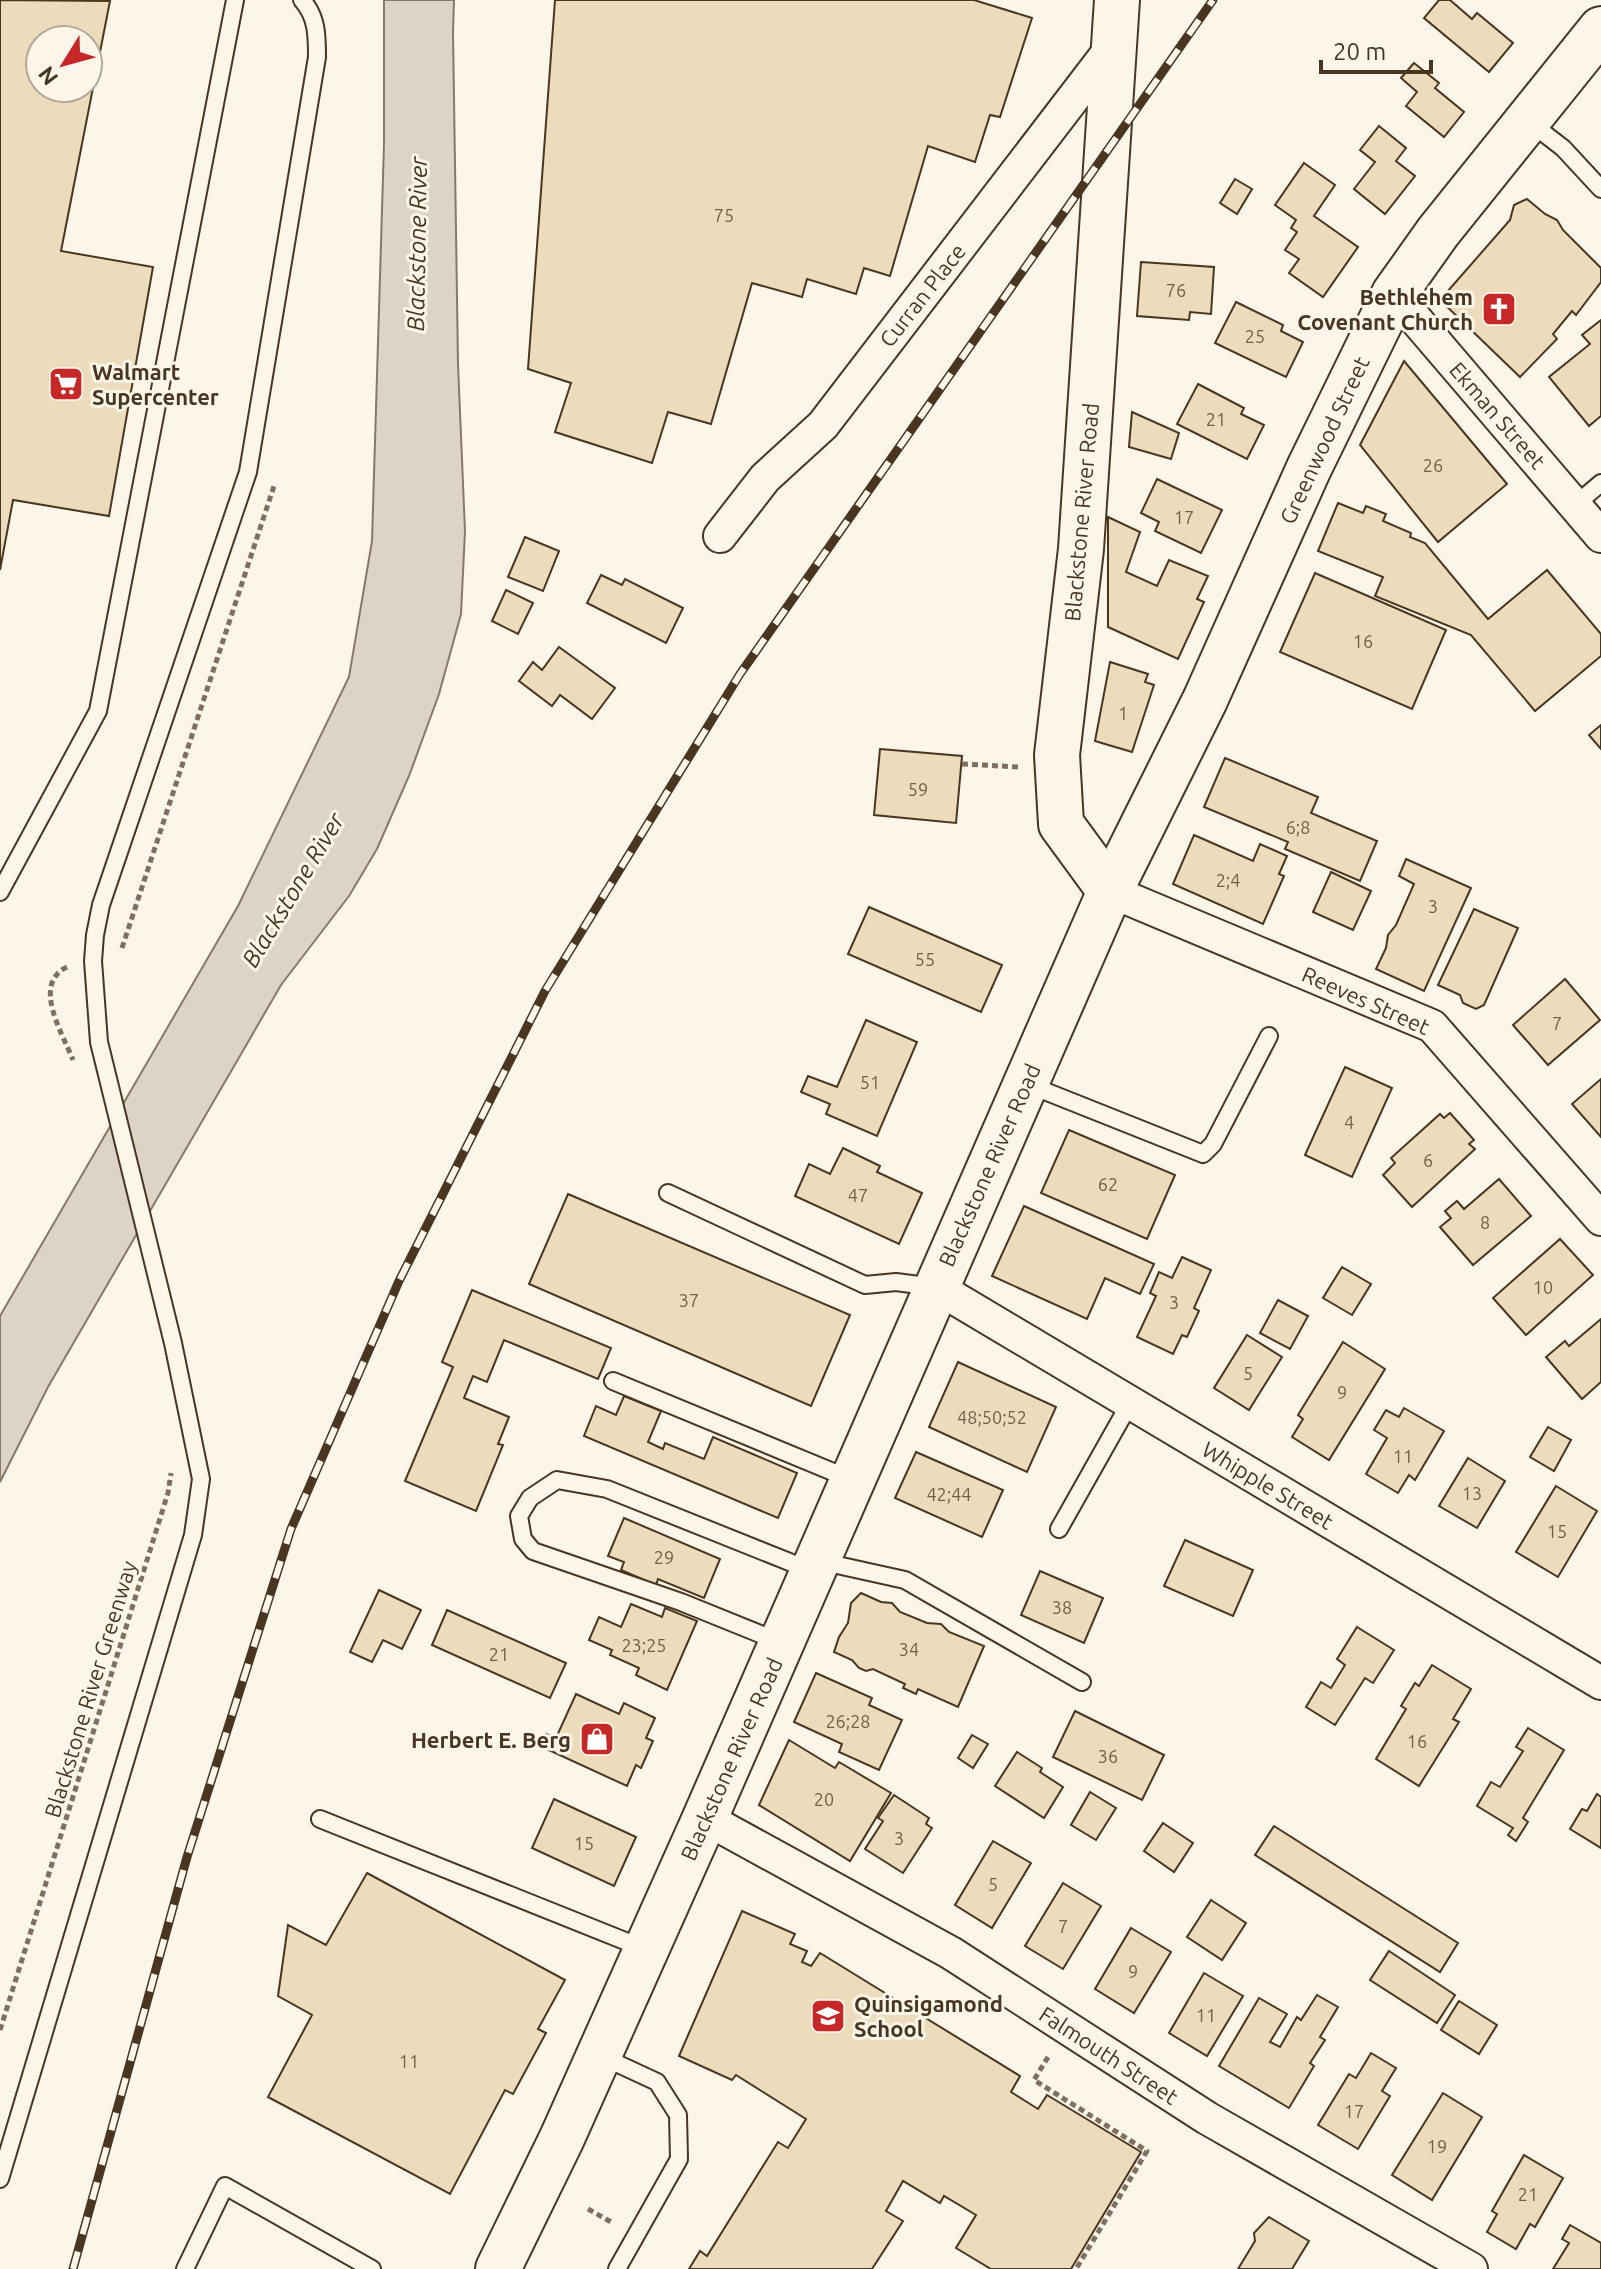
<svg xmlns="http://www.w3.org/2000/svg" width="1601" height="2269" font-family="Ubuntu,sans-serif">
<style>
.water{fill:#dcd4c6;stroke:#887966;stroke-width:2}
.building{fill:#ecdcbc;stroke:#4a3520;stroke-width:2;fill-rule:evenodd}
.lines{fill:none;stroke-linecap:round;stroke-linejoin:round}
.lane-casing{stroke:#4a3520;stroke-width:20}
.street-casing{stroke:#4a3520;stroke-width:36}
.secondary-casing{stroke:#4a3520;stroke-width:48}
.path{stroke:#7f6f5c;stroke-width:5;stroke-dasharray:6 4;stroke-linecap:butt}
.lane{stroke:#fbf6e9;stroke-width:16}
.street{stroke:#fbf6e9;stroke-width:32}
.secondary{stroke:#fbf6e9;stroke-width:44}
.rail-casing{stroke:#4a3520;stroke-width:9}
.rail{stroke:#fbf6e9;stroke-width:6;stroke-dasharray:18;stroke-linecap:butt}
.labels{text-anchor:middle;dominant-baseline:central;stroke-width:6;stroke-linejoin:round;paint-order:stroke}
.number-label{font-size:18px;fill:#725f47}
.street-label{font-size:22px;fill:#4a3520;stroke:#fbf6e9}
.poi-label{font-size:22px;font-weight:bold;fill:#4a3520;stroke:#fbf6e9;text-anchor:end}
.water-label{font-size:24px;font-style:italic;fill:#4a3520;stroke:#fbf6e9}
</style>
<rect width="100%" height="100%" fill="#fbf6e9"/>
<polygon class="water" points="384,0 454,0 453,32 458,364 465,531 461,614 439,694 409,776 377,849 349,896 281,985 48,1387 0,1482 0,1316 238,906 349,677 372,541 384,144"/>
<g class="building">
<path d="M0,0L110,1L61,251L153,267L109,516L13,500L0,570ZM40,40H88V88H40Z"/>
<polygon points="555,0 974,0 1032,18 1000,117 990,115 975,162 928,146 890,276 864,268 856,294 807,279 802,297 752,283 711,424 668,412 652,463 555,432 571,383 528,369"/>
<polygon points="1439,0 1450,0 1472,19 1477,13 1513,43 1489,72 1424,18"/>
<polygon points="1414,63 1439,83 1435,88 1464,112 1444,137 1406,106 1417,92 1401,78"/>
<polygon points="1379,126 1406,148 1396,161 1415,176 1385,214 1354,189 1375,162 1360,150"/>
<polygon points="1304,163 1335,185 1314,216 1358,247 1323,297 1289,273 1299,259 1285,250 1297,232 1291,228 1296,220 1275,205"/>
<polygon points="1235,179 1252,189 1237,214 1220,203"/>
<polygon points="1527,199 1545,214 1557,220 1563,230 1601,268 1601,282 1576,315 1572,311 1553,334 1557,339 1520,377 1440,300 1510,220 1514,205"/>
<polygon points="1141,262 1214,267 1211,314 1190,312 1189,320 1137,316"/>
<polygon points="1236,302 1283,325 1281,331 1303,342 1286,377 1215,343"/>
<polygon points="1601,320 1601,416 1589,426 1549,377 1590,344 1582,335"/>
<polygon points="1404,361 1507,484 1438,542 1360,445"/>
<polygon points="1198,384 1244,408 1241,414 1264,425 1247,459 1177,424"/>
<polygon points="1132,412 1179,433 1171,459 1129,447"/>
<polygon points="1157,479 1222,510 1201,553 1155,531 1159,522 1141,513"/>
<polygon points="1338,503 1363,513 1366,506 1386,514 1383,521 1411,533 1410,537 1425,543 1488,619 1547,570 1601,634 1601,656 1535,711 1471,635 1375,596 1383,577 1318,551"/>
<polygon points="1108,517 1140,532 1126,572 1157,586 1169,560 1208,576 1197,599 1204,602 1178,659 1108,627"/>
<polygon points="525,537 559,551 543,591 508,577"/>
<polygon points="1315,573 1446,630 1412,709 1280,652"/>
<polygon points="601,575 622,585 625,579 683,608 666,643 587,603"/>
<polygon points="506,590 533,603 518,634 492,621"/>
<polygon points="559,647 615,688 592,719 560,695 552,706 519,681 533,662 542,670"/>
<polygon points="1110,662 1148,674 1145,682 1154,685 1132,752 1095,741"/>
<polygon points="1601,725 1601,749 1589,735"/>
<polygon points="880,749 962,756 956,823 874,815"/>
<polygon points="1225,758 1318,797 1311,813 1377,841 1360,881 1285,849 1288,842 1204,807"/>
<polygon points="1194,835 1253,861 1260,844 1287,856 1279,874 1284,876 1263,924 1173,884"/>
<polygon points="1406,859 1471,888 1424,991 1376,969 1386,948 1388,935 1396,925 1414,884 1399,876"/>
<polygon points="1331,872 1371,891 1353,930 1313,912"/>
<polygon points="869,907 1002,965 981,1012 848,954"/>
<polygon points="1474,909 1518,928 1484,1005 1476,1009 1463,1003 1460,995 1438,985"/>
<polygon points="1565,979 1600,1020 1548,1065 1513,1025"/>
<polygon points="866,1020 917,1042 877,1136 826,1114 830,1104 801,1092 808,1076 837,1087"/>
<polygon points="1345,1067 1392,1088 1352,1177 1305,1155"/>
<polygon points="1601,1079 1601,1137 1572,1104"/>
<polygon points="1450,1113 1474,1140 1469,1144 1475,1149 1412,1207 1383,1175 1395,1163 1391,1158 1440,1114 1444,1118"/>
<polygon points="1069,1130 1175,1175 1147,1239 1041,1193"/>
<polygon points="843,1148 880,1166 877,1172 922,1193 899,1244 795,1196 809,1164 830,1174"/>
<polygon points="1499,1179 1531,1216 1473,1265 1440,1227 1451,1218 1445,1211 1457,1201 1464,1209"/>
<polygon points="568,1194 850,1315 811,1406 529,1284"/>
<polygon points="1024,1206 1154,1264 1140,1294 1105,1278 1087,1319 992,1276"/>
<polygon points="1560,1239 1593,1275 1526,1335 1493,1298"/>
<polygon points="1182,1257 1211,1270 1194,1308 1199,1311 1187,1337 1182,1335 1173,1354 1137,1337 1156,1296 1150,1293 1159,1272 1172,1278"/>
<polygon points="1342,1267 1371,1284 1352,1315 1323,1298"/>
<polygon points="472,1290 611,1348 598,1379 504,1340 487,1382 473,1376 464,1398 509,1417 498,1444 503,1445 476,1511 405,1481 453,1367 442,1362"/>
<polygon points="1278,1300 1308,1316 1290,1349 1260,1333"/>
<polygon points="1601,1319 1601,1382 1582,1399 1546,1357 1565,1341 1569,1346"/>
<polygon points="1247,1335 1282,1357 1249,1410 1214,1388"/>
<polygon points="1343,1342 1385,1369 1329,1460 1292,1437 1303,1419 1298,1415"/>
<polygon points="958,1362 1056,1407 1027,1472 929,1427"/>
<polygon points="624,1396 661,1411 648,1442 663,1449 665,1443 704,1459 713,1437 797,1473 778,1518 584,1436 596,1406 616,1415"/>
<polygon points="1404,1408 1444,1431 1415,1480 1409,1475 1398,1493 1366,1474 1387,1438 1374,1430 1386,1410 1399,1417"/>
<polygon points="1548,1427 1571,1440 1554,1471 1530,1457"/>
<polygon points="916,1452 1003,1490 982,1537 895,1498"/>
<polygon points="1468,1458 1505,1481 1477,1528 1439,1506"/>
<polygon points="1556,1486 1597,1511 1558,1577 1516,1552"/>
<polygon points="624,1518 720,1559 704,1598 658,1579 656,1585 621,1570 624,1562 608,1556"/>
<polygon points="1185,1540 1253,1570 1233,1616 1164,1586"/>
<polygon points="1040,1571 1103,1598 1084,1643 1021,1615"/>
<polygon points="379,1590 421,1610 402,1649 383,1640 372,1662 350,1652"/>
<polygon points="861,1593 881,1602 892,1603 900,1612 927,1623 941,1624 949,1632 984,1646 958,1707 918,1689 916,1694 903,1688 905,1684 873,1669 866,1671 859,1668 852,1660 834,1652 839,1637 848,1623 851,1603"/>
<polygon points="631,1604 662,1617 665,1608 697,1621 667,1690 636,1675 639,1668 610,1655 612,1650 589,1640 599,1617 621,1627"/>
<polygon points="447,1610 566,1663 550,1698 432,1645"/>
<polygon points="1357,1627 1394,1650 1373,1683 1365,1678 1335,1725 1306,1707 1321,1682 1331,1688 1345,1665 1337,1659"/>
<polygon points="1432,1665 1471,1689 1453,1719 1459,1722 1419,1786 1376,1759 1406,1709 1401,1706 1415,1683 1419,1686"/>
<polygon points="816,1673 872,1698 869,1705 902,1720 879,1770 839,1752 842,1744 794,1722"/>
<polygon points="576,1694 619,1714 624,1703 655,1718 646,1738 653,1741 641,1768 636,1765 627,1786 540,1746 546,1734 556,1738"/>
<polygon points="1075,1711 1164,1755 1142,1800 1053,1757"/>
<polygon points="1528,1728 1564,1750 1523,1818 1528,1822 1516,1841 1508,1835 1513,1828 1477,1806 1491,1782 1500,1787 1523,1751 1516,1747"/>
<polygon points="972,1735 988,1744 973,1768 958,1758"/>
<polygon points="789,1740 835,1768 839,1762 891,1793 850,1861 759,1805"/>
<polygon points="1017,1752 1042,1768 1040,1772 1063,1787 1044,1818 995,1786"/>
<polygon points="1090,1792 1116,1808 1096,1840 1071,1825"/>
<polygon points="1597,1794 1601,1797 1601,1848 1570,1829 1582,1809 1587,1811"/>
<polygon points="894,1795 929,1818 926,1824 932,1828 903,1873 865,1849 883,1821 878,1818"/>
<polygon points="554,1799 636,1837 614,1886 532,1848"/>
<polygon points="1163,1823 1193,1843 1174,1872 1144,1851"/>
<polygon points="1274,1826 1458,1943 1440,1972 1255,1855"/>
<polygon points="993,1841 1031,1863 992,1928 955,1905"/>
<polygon points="367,1873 565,1980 538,2029 546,2033 513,2094 505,2090 450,2194 268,2097 312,2015 278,1996 288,1925 326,1945"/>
<polygon points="1063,1883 1101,1906 1063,1969 1025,1946"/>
<polygon points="1211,1900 1246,1923 1222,1960 1187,1937"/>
<polygon points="742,1911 795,1934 790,1944 807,1951 802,1962 811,1966 820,1953 1020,2076 1011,2092 1038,2109 1047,2095 1141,2152 1071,2269 991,2269 956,2248 976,2215 944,2196 940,2203 903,2181 886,2211 903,2221 872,2269 689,2269 700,2251 707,2256 778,2142 788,2148 806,2119 736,2075 732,2080 679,2056"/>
<polygon points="1131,1928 1171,1952 1134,2013 1095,1989"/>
<polygon points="1389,1951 1455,1995 1437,2023 1370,1980"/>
<polygon points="1204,1973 1243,1996 1207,2056 1169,2033"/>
<polygon points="1317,1995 1338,2007 1320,2037 1325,2040 1310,2063 1314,2066 1289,2108 1219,2066 1259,1998 1287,2014 1270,2042 1280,2047 1297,2017 1301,2020"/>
<polygon points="1459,2001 1497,2025 1479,2054 1441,2030"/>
<polygon points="1371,2053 1396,2068 1382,2091 1390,2096 1358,2149 1318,2125 1349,2074 1356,2078"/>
<polygon points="1443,2093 1482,2117 1432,2200 1392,2175"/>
<polygon points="1524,2155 1563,2178 1535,2227 1530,2224 1516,2249 1487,2232 1497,2214 1492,2211"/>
<polygon points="1269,2217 1309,2241 1292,2269 1238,2269 1255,2241 1254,2233"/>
<polygon points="1570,2225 1601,2243 1601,2269 1553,2269 1569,2243 1562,2239"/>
</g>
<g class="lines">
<g class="lane-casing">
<g id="lane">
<polyline points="1528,121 1563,148 1601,189"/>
<polyline points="1575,505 1601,483"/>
<polyline points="0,892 98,711 235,0"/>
<polyline points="1027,1084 1203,1154 1213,1144 1269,1036"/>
<polyline points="668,1193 865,1285 896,1282 934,1287"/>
<polyline points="613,1381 850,1479"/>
<polyline points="1059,1529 1130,1403"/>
<polyline points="819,1561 905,1580 1082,1682"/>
<polyline points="780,1642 681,1602 533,1551 523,1539 519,1516 530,1498 557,1480 607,1489 812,1571"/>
<polyline points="320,1819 645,1949"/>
<polyline points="601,2056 657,2082 678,2115 679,2159 617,2269"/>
<path d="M0,2179L193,1535L201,1479L173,1343L99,1042L93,961L95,935L101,905L248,472L317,57C317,35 317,17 302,0"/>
<polyline points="185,2269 225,2186 372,2269"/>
</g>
</g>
<g class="street-casing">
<g id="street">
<polyline points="1394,294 1601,536"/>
<polyline points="720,536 765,478 823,425 1114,45"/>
<polyline points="1110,891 1432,1026 1601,1219"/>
<polyline points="936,1287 1601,1683"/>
<polyline points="705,1818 951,1953 1207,2118 1471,2269"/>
</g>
</g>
<g class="secondary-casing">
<g id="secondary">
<polyline points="1110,891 1061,824 1057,755 1081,549 1117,0"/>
<polyline points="498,2269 562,2138 705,1818 1110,891 1205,700 1309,468 1394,294 1438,232 1601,29"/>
</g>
</g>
<g class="path">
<polyline points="962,764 1019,767"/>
<polyline points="122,948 274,486"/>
<path d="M67,967C31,984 63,1034 73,1060"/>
<polyline points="0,2030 168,1493 171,1473"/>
<polyline points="1048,2057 1034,2080 1147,2151 1076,2269"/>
<polyline points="588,2209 613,2223"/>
</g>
<use href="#lane" class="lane"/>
<use href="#street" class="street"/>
<use href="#secondary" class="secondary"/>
<g class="rail-casing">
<polyline id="rail" points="73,2269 187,1857 291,1529 399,1281 545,991 740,674 1213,0"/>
</g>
<use href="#rail" class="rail"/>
</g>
<defs>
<g id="church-square" transform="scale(1.8)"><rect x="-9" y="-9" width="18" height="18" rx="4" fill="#c62828" stroke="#fbf6e9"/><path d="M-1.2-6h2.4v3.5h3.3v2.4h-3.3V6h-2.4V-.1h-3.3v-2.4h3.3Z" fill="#fff"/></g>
<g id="supermarket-square" transform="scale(1.8)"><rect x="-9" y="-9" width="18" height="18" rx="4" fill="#c62828" stroke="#fbf6e9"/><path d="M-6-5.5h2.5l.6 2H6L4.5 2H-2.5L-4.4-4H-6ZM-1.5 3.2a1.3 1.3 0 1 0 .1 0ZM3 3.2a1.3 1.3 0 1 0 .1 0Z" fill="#fff"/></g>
<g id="shop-square" transform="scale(1.8)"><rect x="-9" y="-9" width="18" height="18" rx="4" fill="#c62828" stroke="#fbf6e9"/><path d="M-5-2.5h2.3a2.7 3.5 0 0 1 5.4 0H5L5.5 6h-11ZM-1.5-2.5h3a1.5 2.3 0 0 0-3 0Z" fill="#fff"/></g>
<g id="school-square" transform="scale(1.8)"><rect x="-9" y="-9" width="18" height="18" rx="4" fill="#c62828" stroke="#fbf6e9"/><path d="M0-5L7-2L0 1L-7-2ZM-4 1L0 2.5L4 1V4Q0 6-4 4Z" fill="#fff"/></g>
</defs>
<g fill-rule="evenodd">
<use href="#church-square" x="1499" y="309"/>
<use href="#supermarket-square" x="66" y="384"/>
<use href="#shop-square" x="597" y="1739"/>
<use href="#school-square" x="828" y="2016"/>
</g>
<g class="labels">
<g class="number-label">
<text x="724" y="215">75</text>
<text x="1176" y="290">76</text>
<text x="1255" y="336">25</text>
<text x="1216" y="419">21</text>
<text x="1433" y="465">26</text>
<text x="1184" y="517">17</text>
<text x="1363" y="641">16</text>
<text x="1123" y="713">1</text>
<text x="918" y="789">59</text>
<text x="1298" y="827">6;8</text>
<text x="1228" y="880">2;4</text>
<text x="1433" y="906">3</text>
<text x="925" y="959">55</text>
<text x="1557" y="1023">7</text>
<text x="870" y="1082">51</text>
<text x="1349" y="1122">4</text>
<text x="1428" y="1160">6</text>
<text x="1108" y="1184">62</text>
<text x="858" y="1195">47</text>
<text x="1485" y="1222">8</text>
<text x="1543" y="1287">10</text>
<text x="689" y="1300">37</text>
<text x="1174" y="1302">3</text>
<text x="1248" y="1373">5</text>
<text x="1342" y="1392">9</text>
<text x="992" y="1417">48;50;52</text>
<text x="1403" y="1456">11</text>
<text x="1472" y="1493">13</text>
<text x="949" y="1494">42;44</text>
<text x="1557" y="1531">15</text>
<text x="664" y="1557">29</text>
<text x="1062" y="1607">38</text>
<text x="644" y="1645">23;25</text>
<text x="909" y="1649">34</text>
<text x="499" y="1654">21</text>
<text x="848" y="1721">26;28</text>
<text x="1417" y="1741">16</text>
<text x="1108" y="1756">36</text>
<text x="824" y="1799">20</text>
<text x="899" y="1838">3</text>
<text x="584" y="1843">15</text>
<text x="993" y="1884">5</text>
<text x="1063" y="1926">7</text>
<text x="1133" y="1971">9</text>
<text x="1206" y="2015">11</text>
<text x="409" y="2061">11</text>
<text x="1354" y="2111">17</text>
<text x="1437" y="2146">19</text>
<text x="1528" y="2194">21</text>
</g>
<g class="street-label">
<text transform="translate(922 295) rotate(-52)">Curran Place</text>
<text transform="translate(1498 415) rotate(49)">Ekman Street</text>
<text transform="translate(1324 440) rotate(-65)">Greenwood Street</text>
<text transform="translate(1081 512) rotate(-85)">Blackstone River Road</text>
<text transform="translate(1366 1000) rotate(24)">Reeves Street</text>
<text transform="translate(989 1165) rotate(-66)">Blackstone River Road</text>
<text transform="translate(1268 1485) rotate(31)">Whipple Street</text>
<text transform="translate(90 1689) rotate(-73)">Blackstone River Greenway</text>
<text transform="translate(731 1759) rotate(-66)">Blackstone River Road</text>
<text transform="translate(1109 2055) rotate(33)">Falmouth Street</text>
</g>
<g class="poi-label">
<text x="1473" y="296">Bethlehem<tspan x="1473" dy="25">Covenant Church</tspan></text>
<text x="92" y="371" text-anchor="start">Walmart<tspan x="92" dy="25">Supercenter</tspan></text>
<text x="571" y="1739">Herbert E. Berg</text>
<text x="854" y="2003" text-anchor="start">Quinsigamond<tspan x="854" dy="25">School</tspan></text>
</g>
<g class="water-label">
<text transform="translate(417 244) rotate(-89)">Blackstone River</text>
<text transform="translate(293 890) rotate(-59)">Blackstone River</text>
</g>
</g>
<g transform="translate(64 64) rotate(233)"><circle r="38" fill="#fbf6e9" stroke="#b4a999" stroke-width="2"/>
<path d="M0-6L14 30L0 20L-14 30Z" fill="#c62828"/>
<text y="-12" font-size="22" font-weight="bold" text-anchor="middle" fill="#4a3520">N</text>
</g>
<path d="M1321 60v12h110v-12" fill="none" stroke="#4a3520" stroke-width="4"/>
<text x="1333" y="60" font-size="24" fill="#4a3520" stroke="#fbf6e9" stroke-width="6" paint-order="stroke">20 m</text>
</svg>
